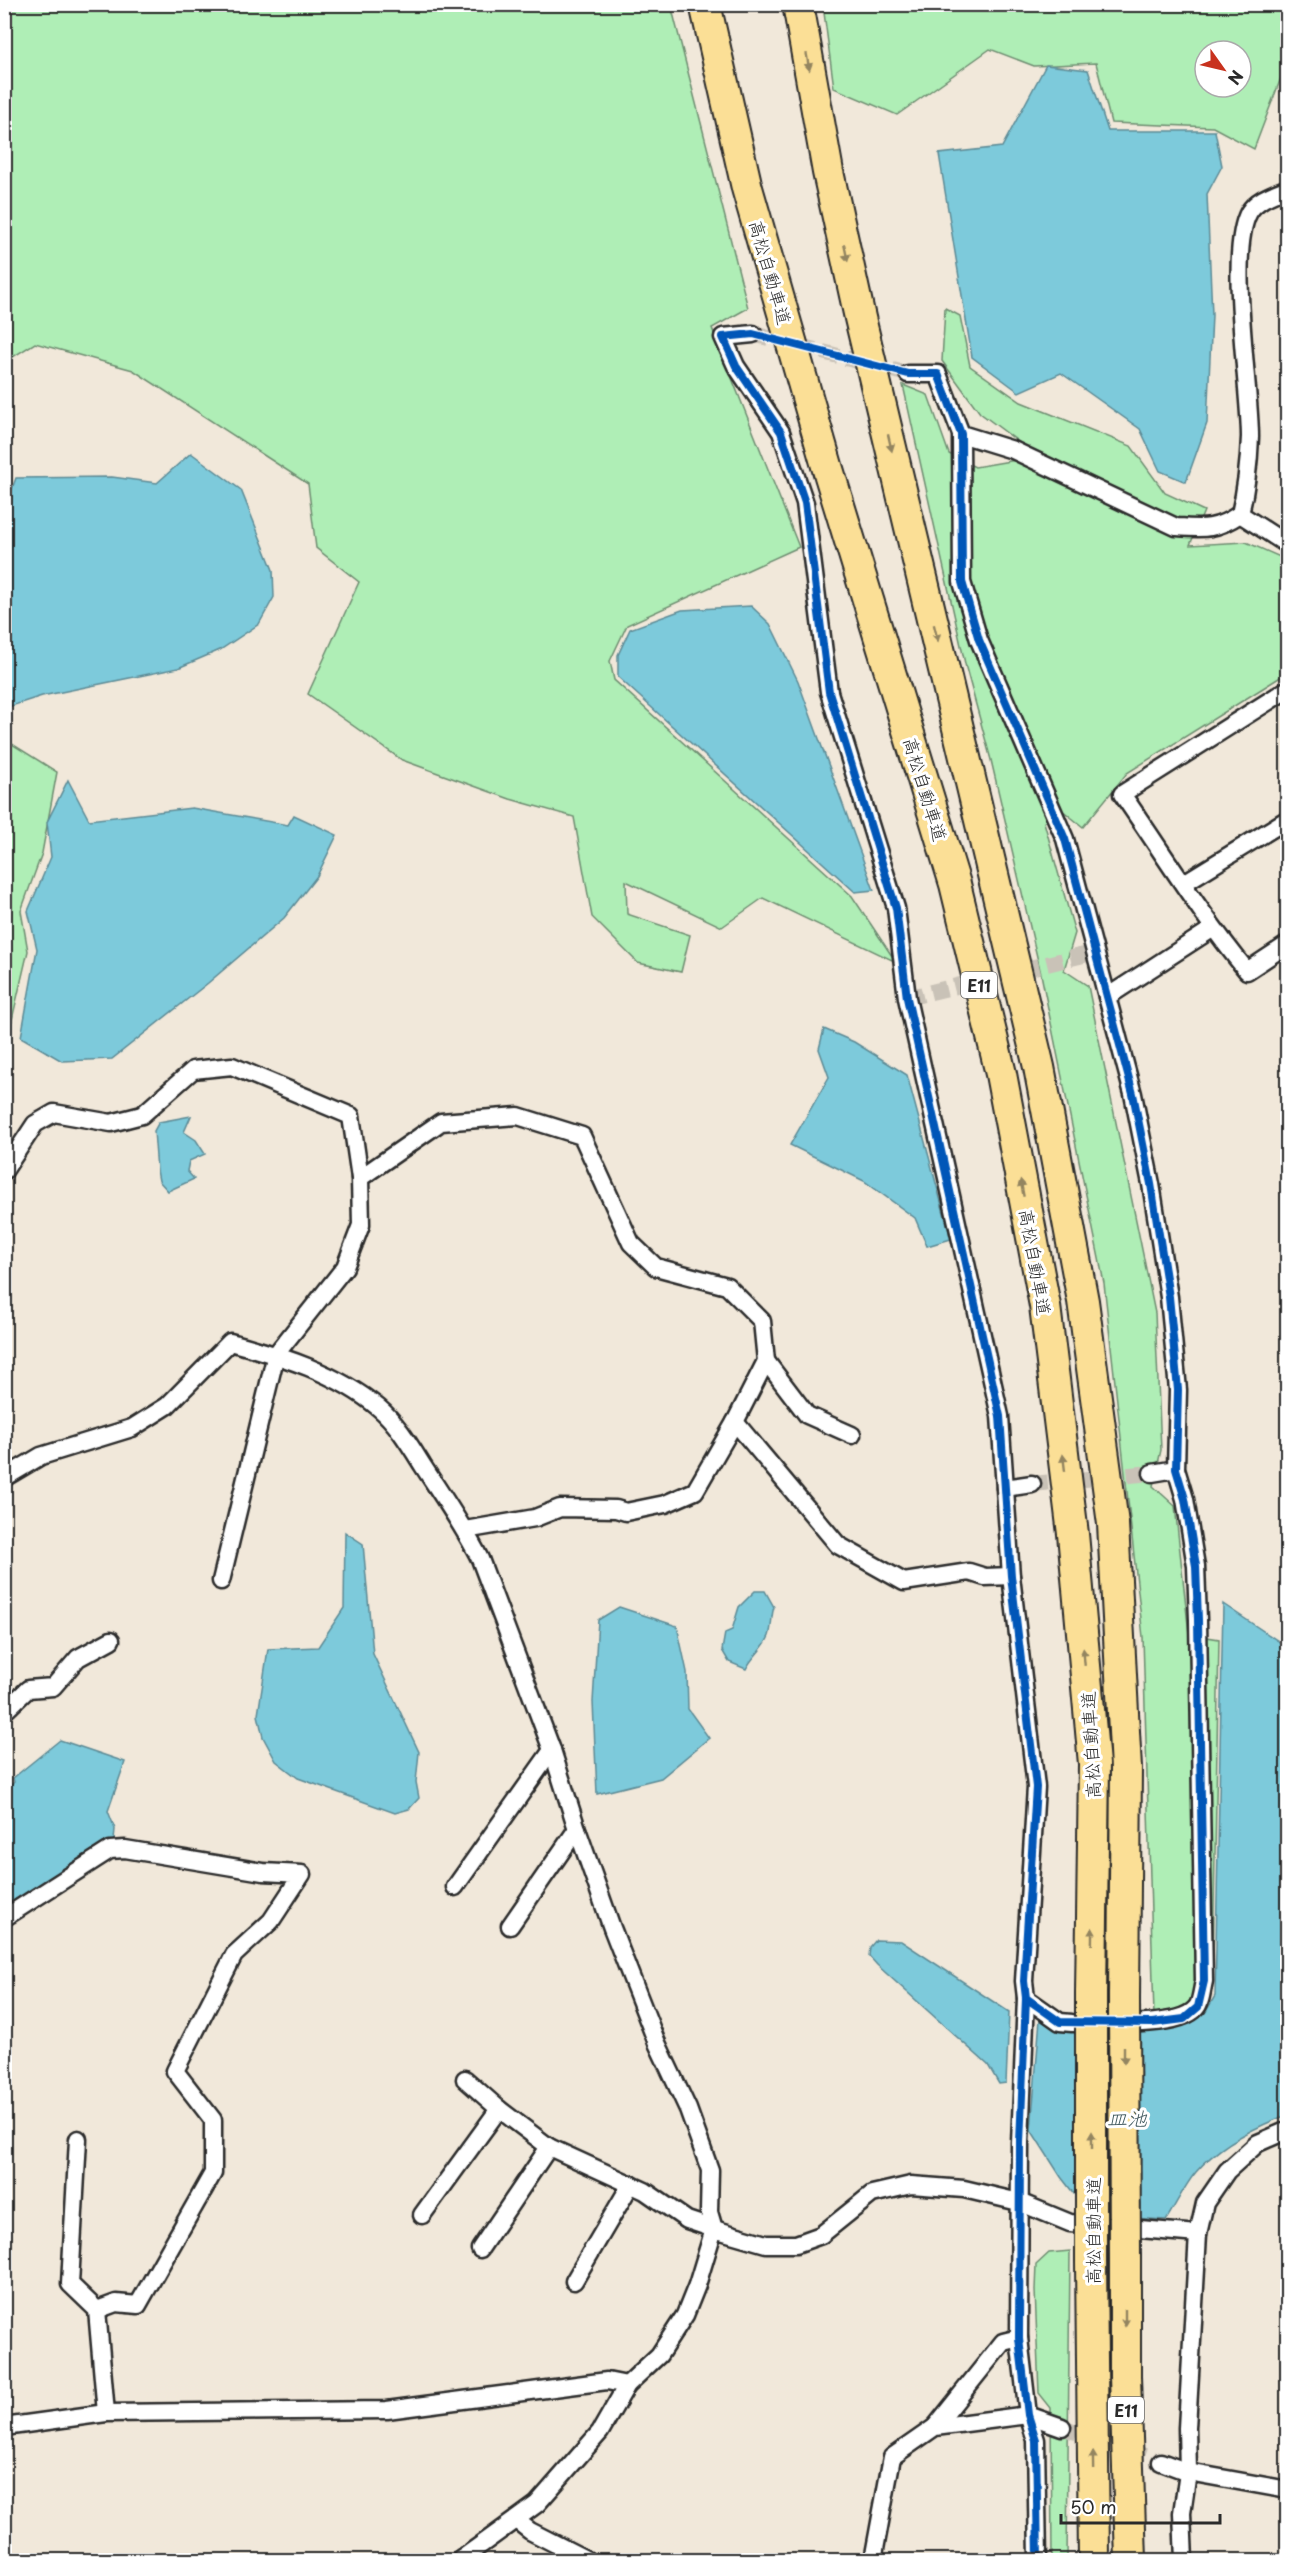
<svg xmlns="http://www.w3.org/2000/svg" width="1292" height="2565" font-family="'Playpen Sans','Klee One',sans-serif">
<style>
.green{fill:#afeeb6;stroke:#6d8c70;stroke-width:1.5;fill-rule:evenodd}
.water{fill:#7dcadb;stroke:#5c8a95;stroke-width:1.5}
.lines{fill:none;stroke-linecap:round;stroke-linejoin:round}
.street-tunnel{stroke:#c9c2b7;stroke-width:16;stroke-dasharray:16 8;stroke-linecap:butt}
.street-casing{stroke:#2b2b2b;stroke-width:21}
.highway-casing{stroke:#2b2b2b;stroke-width:34}
.street{stroke:#fff;stroke-width:16}
.highway{stroke:#fbdf96;stroke-width:30}
.highway-bridge-casing{stroke:#2b2b2b;stroke-width:34;stroke-linecap:butt}
.highway-bridge{stroke:#fbdf96;stroke-width:30}
.cycleway-casing{stroke:#fff;stroke-width:11}
.cycleway{stroke:#0057b8;stroke-width:8}
.oneway{fill:#938560}
.labels{text-anchor:middle;dominant-baseline:central;stroke-width:6;stroke-linejoin:round;paint-order:stroke}
.shield{fill:#fff;stroke:#6b6b6b;stroke-width:1.5}
.shield-label{font-size:16px;font-weight:bold;fill:#2b2b2b}
.street-label{font-size:18px;fill:#2b2b2b;stroke:#fff}
.water-label{font-size:20px;font-style:italic;fill:#445b60;stroke:#fff}
</style>
<rect width="100%" height="100%" fill="#f1e8da"/>
<filter id="ink" filterUnits="userSpaceOnUse"><feTurbulence type="fractalNoise" baseFrequency=".0167" numOctaves="2"/><feDisplacementMap in="SourceGraphic" scale="12" xChannelSelector="R" yChannelSelector="G"/><feConvolveMatrix kernelMatrix="1 2 1 2 8 2 1 2 1" color-interpolation-filters="sRGB"/></filter>
<g filter="url(#ink)">
<g class="green">
<polygon points="5,5 671,5 748,308 712,328 799,547 627,625 610,661 614,680 852,896 896,962 763,898 722,927 626,881 627,914 690,935 681,972 638,963 592,917 574,817 510,799 402,760 308,694 359,582 316,548 308,484 133,370 35,343 5,362"/>
<path d="M823,5H1287V69L1284,70L1254,149L1213,127L1111,123L1096,63L1034,66L990,49L897,115L834,88ZM1205,51H1241V87H1205Z"/>
<polygon points="945,308 960,316 970,366 1021,402 1131,446 1165,493 1204,511 1190,545 1246,542 1287,560 1287,673 1127,773 1083,827 1062,810 1044,822 1075,933 1064,970 1088,986 1155,1313 1161,1450 1153,1486 1175,1506 1189,1634 1219,1639 1213,1962 1186,2009 1154,2016 1143,1637 1104,1283 1041,974 991,760 966,668 903,385 928,395 949,454 975,467 1016,460 1024,446 980,413 942,361"/>
<polygon points="4,739 57,772 42,853 21,911 28,951 11,1024 4,1018"/>
<polygon points="1070,2251 1067,2560 1052,2560 1051,2408 1039,2393 1035,2290 1036,2265 1049,2253"/>
</g>
<g class="water">
<polygon points="1046,65 1088,70 1108,131 1215,131 1222,166 1207,194 1212,315 1207,423 1186,482 1160,471 1140,429 1061,373 1019,392 972,357 939,154 1002,147"/>
<polygon points="191,453 241,490 273,570 274,597 259,624 220,650 178,668 42,696 5,708 5,507 16,478 112,477 157,483"/>
<polygon points="751,606 770,624 798,681 874,890 855,892 618,677 618,655 630,629 682,610"/>
<polygon points="68,780 89,820 192,808 288,825 294,815 337,835 317,876 284,918 208,983 112,1059 62,1061 21,1037 37,949 28,911 51,857 47,822"/>
<polygon points="824,1029 854,1042 907,1075 951,1239 927,1246 915,1218 864,1181 790,1145 829,1077 819,1049"/>
<polygon points="191,1116 184,1132 196,1140 205,1154 189,1161 187,1171 194,1179 168,1191 159,1181 157,1170 154,1131 159,1122"/>
<polygon points="345,1532 363,1544 373,1654 419,1752 416,1782 419,1798 409,1809 395,1813 298,1778 276,1761 263,1737 258,1715 268,1649 318,1647 344,1608"/>
<path d="M755,1591H765L774,1607C771,1616 772,1627 769,1636C764,1649 752,1656 746,1669L729,1662L722,1650L725,1633L732,1630L739,1607Z"/>
<path d="M1223,1604L1287,1647V2115C1255,2127 1219,2145 1196,2172C1184,2186 1176,2205 1166,2220L1114,2217L1088,2212L1061,2177L1031,2130L1040,2019L1071,2031H1162L1190,2024L1205,2013L1215,1996Z"/>
<polygon points="619,1607 677,1626 687,1672 688,1709 709,1738 661,1778 597,1794 593,1702 598,1620"/>
<polygon points="60,1740 125,1762 108,1811 115,1829 114,1840 5,1911 5,1791 14,1782 13,1778"/>
<polygon points="876,1940 901,1941 1009,2012 1006,2083 999,2084 988,2065 877,1965 869,1956 870,1947"/>
</g>
<g class="lines">
<g class="street-tunnel">
<polyline points="753,334 908,374"/>
<polyline points="907,998 1096,952"/>
<polyline points="1032,1484 1152,1473"/>
<polyline points="1062,2427 1161,2462"/>
</g>
<g class="street-casing">
<g id="street">
<path d="M1288,188C1274,194 1257,199 1249,212C1227,251 1250,386 1250,437C1249,463 1246,489 1240,514L1288,545"/>
<polyline points="753,334 723,337 736,366 781,432 805,503 829,692 896,908 907,998 1000,1416 1011,1576 1036,1787 1024,1981 1026,1998 1020,2143 1019,2338 1028,2415 1036,2440 1038,2560"/>
<path d="M908,374H938L961,434L962,582L979,640L1065,839L1133,1094L1151,1184L1169,1297L1178,1390L1176,1469L1185,1499L1196,1566L1198,1620L1204,1981C1202,1989 1201,2003 1196,2008C1178,2029 1101,2023 1072,2023L1060,2022L1026,1998"/>
<path d="M961,434L1013,450L1176,527C1205,529 1216,530 1240,514"/>
<path d="M1288,689L1122,794C1163,853 1201,915 1247,971L1288,944"/>
<polyline points="1184,883 1288,819"/>
<polyline points="1107,997 1212,929"/>
<polyline points="4,1171 35,1124 54,1113 111,1123 142,1115 193,1070 232,1066 351,1116 360,1178"/>
<polyline points="735,1422 766,1361 807,1415 852,1435"/>
<polyline points="1152,1473 1176,1469"/>
<path d="M4,1478L41,1456L132,1428L167,1406L230,1342C282,1356 337,1373 379,1408C397,1423 411,1447 423,1466C443,1497 464,1527 480,1559L552,1750L577,1829L612,1928L657,2043L688,2109L710,2170L709,2212L714,2229"/>
<polyline points="1005,1488 1032,1484"/>
<polyline points="465,1530 535,1518 560,1508 616,1509 626,1512 665,1504 695,1491 735,1422 838,1545 904,1582 969,1572 985,1577 1011,1576"/>
<polyline points="221,1581 276,1354 345,1267 361,1225 360,1178 441,1122 518,1116 582,1136 631,1243 656,1267 727,1286 762,1321 766,1361"/>
<polyline points="4,1712 28,1689 53,1687 78,1658 111,1640"/>
<polyline points="455,1887 552,1750"/>
<polyline points="4,1918 110,1850 125,1849 263,1872 302,1874 271,1921 234,1955 175,2071 213,2120 213,2173 138,2305 116,2303 97,2310"/>
<polyline points="510,1926 577,1829"/>
<polyline points="465,2079 499,2109 549,2147 645,2191 687,2220 714,2229"/>
<polyline points="78,2139 70,2284 97,2310 106,2413"/>
<polyline points="422,2215 499,2109"/>
<polyline points="480,2249 549,2147"/>
<polyline points="574,2281 631,2184"/>
<polyline points="4,2427 106,2413 387,2410 607,2381 627,2385"/>
<polyline points="935,2427 1003,2342 1019,2338"/>
<polyline points="1161,2462 1188,2472 1288,2490"/>
<polyline points="516,2520 530,2531 587,2560"/>
<polyline points="460,2560 537,2504 600,2432 627,2385 659,2355 685,2315 697,2285 714,2229 766,2244 796,2244 821,2235 872,2194 911,2185 964,2189 1019,2202 1070,2223 1198,2234"/>
<polyline points="873,2560 892,2457 935,2427 1028,2415 1062,2427"/>
<polyline points="1184,2560 1182,2513 1188,2472 1187,2428 1198,2234 1205,2203 1227,2171 1258,2143 1288,2130"/>
</g>
</g>
<g class="highway-casing">
<g id="highway">
<polyline points="705,4 747,188 827,466 955,884 1001,1074 1045,1306 1073,1534 1094,1764 1091,1994"/>
<polyline points="798,4 828,172 860,318 1039,1067 1083,1301 1113,1524 1126,1769 1124,1997"/>
<polyline points="1125,2260 1125,2376 1131,2560"/>
<polyline points="1091,2261 1094,2560"/>
</g>
</g>
<use href="#street" class="street"/>
<use href="#highway" class="highway"/>
<g class="highway-bridge-casing">
<g id="highway-bridge">
<polyline points="1091,1994 1091,2261"/>
<polyline points="1124,1997 1125,2260"/>
</g>
</g>
<use href="#highway-bridge" class="highway-bridge"/>
<g class="cycleway-casing">
<polyline id="cycleway" points="1026,1998 1060,2022 1152,2023 1184,2019 1198,2007 1204,1981 1198,1620 1196,1566 1185,1499 1176,1469 1178,1390 1169,1297 1151,1184 1133,1094 1065,839 979,640 962,582 961,434 938,374 908,374 753,334 723,337 736,366 781,432 805,503 829,692 896,908 907,998 1000,1416 1011,1576 1036,1787 1024,1981 1026,1998 1020,2143 1019,2338 1028,2415 1036,2440 1038,2560"/>
</g>
<use href="#cycleway" class="cycleway"/>
</g>
<defs><path id="oneway-solid" d="M-6-.8H1V-3.2L6.5 0L1 3.2V.8H-6Z" transform="scale(1.5)"/></defs>
<g class="oneway">
<use href="#oneway-solid" transform="translate(808 62) rotate(80)"/>
<use href="#oneway-solid" transform="translate(846 253) rotate(78)"/>
<use href="#oneway-solid" transform="translate(890 443) rotate(77)"/>
<use href="#oneway-solid" transform="translate(936 633) rotate(76)"/>
<use href="#oneway-solid" transform="translate(1022 1188) rotate(-101)"/>
<use href="#oneway-solid" transform="translate(1064 1463) rotate(-97)"/>
<use href="#oneway-solid" transform="translate(1084 1657) rotate(-95)"/>
<use href="#oneway-solid" transform="translate(1092 1936) rotate(-89)"/>
<use href="#oneway-solid" transform="translate(1124 2055) rotate(90)"/>
<use href="#oneway-solid" transform="translate(1092 2140) rotate(-90)"/>
<use href="#oneway-solid" transform="translate(1125 2318) rotate(90)"/>
<use href="#oneway-solid" transform="translate(1093 2460) rotate(-91)"/>
</g>
</g>
<g class="labels">
<g class="shield">
<rect x="961" y="972" width="36" height="26" rx="4.5"/>
<rect x="1108" y="2397" width="36" height="26" rx="4.5"/>
</g>
<g class="shield-label">
<text x="979" y="985">E11</text>
<text x="1126" y="2410">E11</text>
</g>
<g class="street-label">
<text transform="translate(771 272) rotate(74)">高松自動車道</text>
<text transform="translate(926 789) rotate(73)">高松自動車道</text>
<text transform="translate(1036 1262) rotate(80)">高松自動車道</text>
<text transform="translate(1090 1745) rotate(-93)">高松自動車道</text>
<text transform="translate(1092 2231) rotate(-90)">高松自動車道</text>
</g>
<g class="water-label">
<text x="1127" y="2118">皿池</text>
</g>
</g>
<rect width="1292" height="2565" fill="none" stroke="#fff" stroke-width="24"/>
<rect x="12" y="12" width="1268" height="2541" fill="none" stroke="#2b2b2b" stroke-width="2" filter="url(#ink)"/>
<g transform="translate(1223 69) rotate(124)"><circle r="28" fill="#ffffff" stroke="#aaaaaa" stroke-width="1.5"/>
<path d="M0-4.5L10 22L0 15L-10 22Z" fill="#c8321e"/>
<text y="-9" font-size="16" font-weight="bold" text-anchor="middle" fill="#2b2b2b">N</text>
</g>
<path d="M1061 2514v9h159v-9" fill="none" stroke="#2b2b2b" stroke-width="3"/>
<text x="1070" y="2514" font-size="18" fill="#2b2b2b" stroke="#ffffff" stroke-width="4.5" paint-order="stroke">50 m</text>
</svg>
